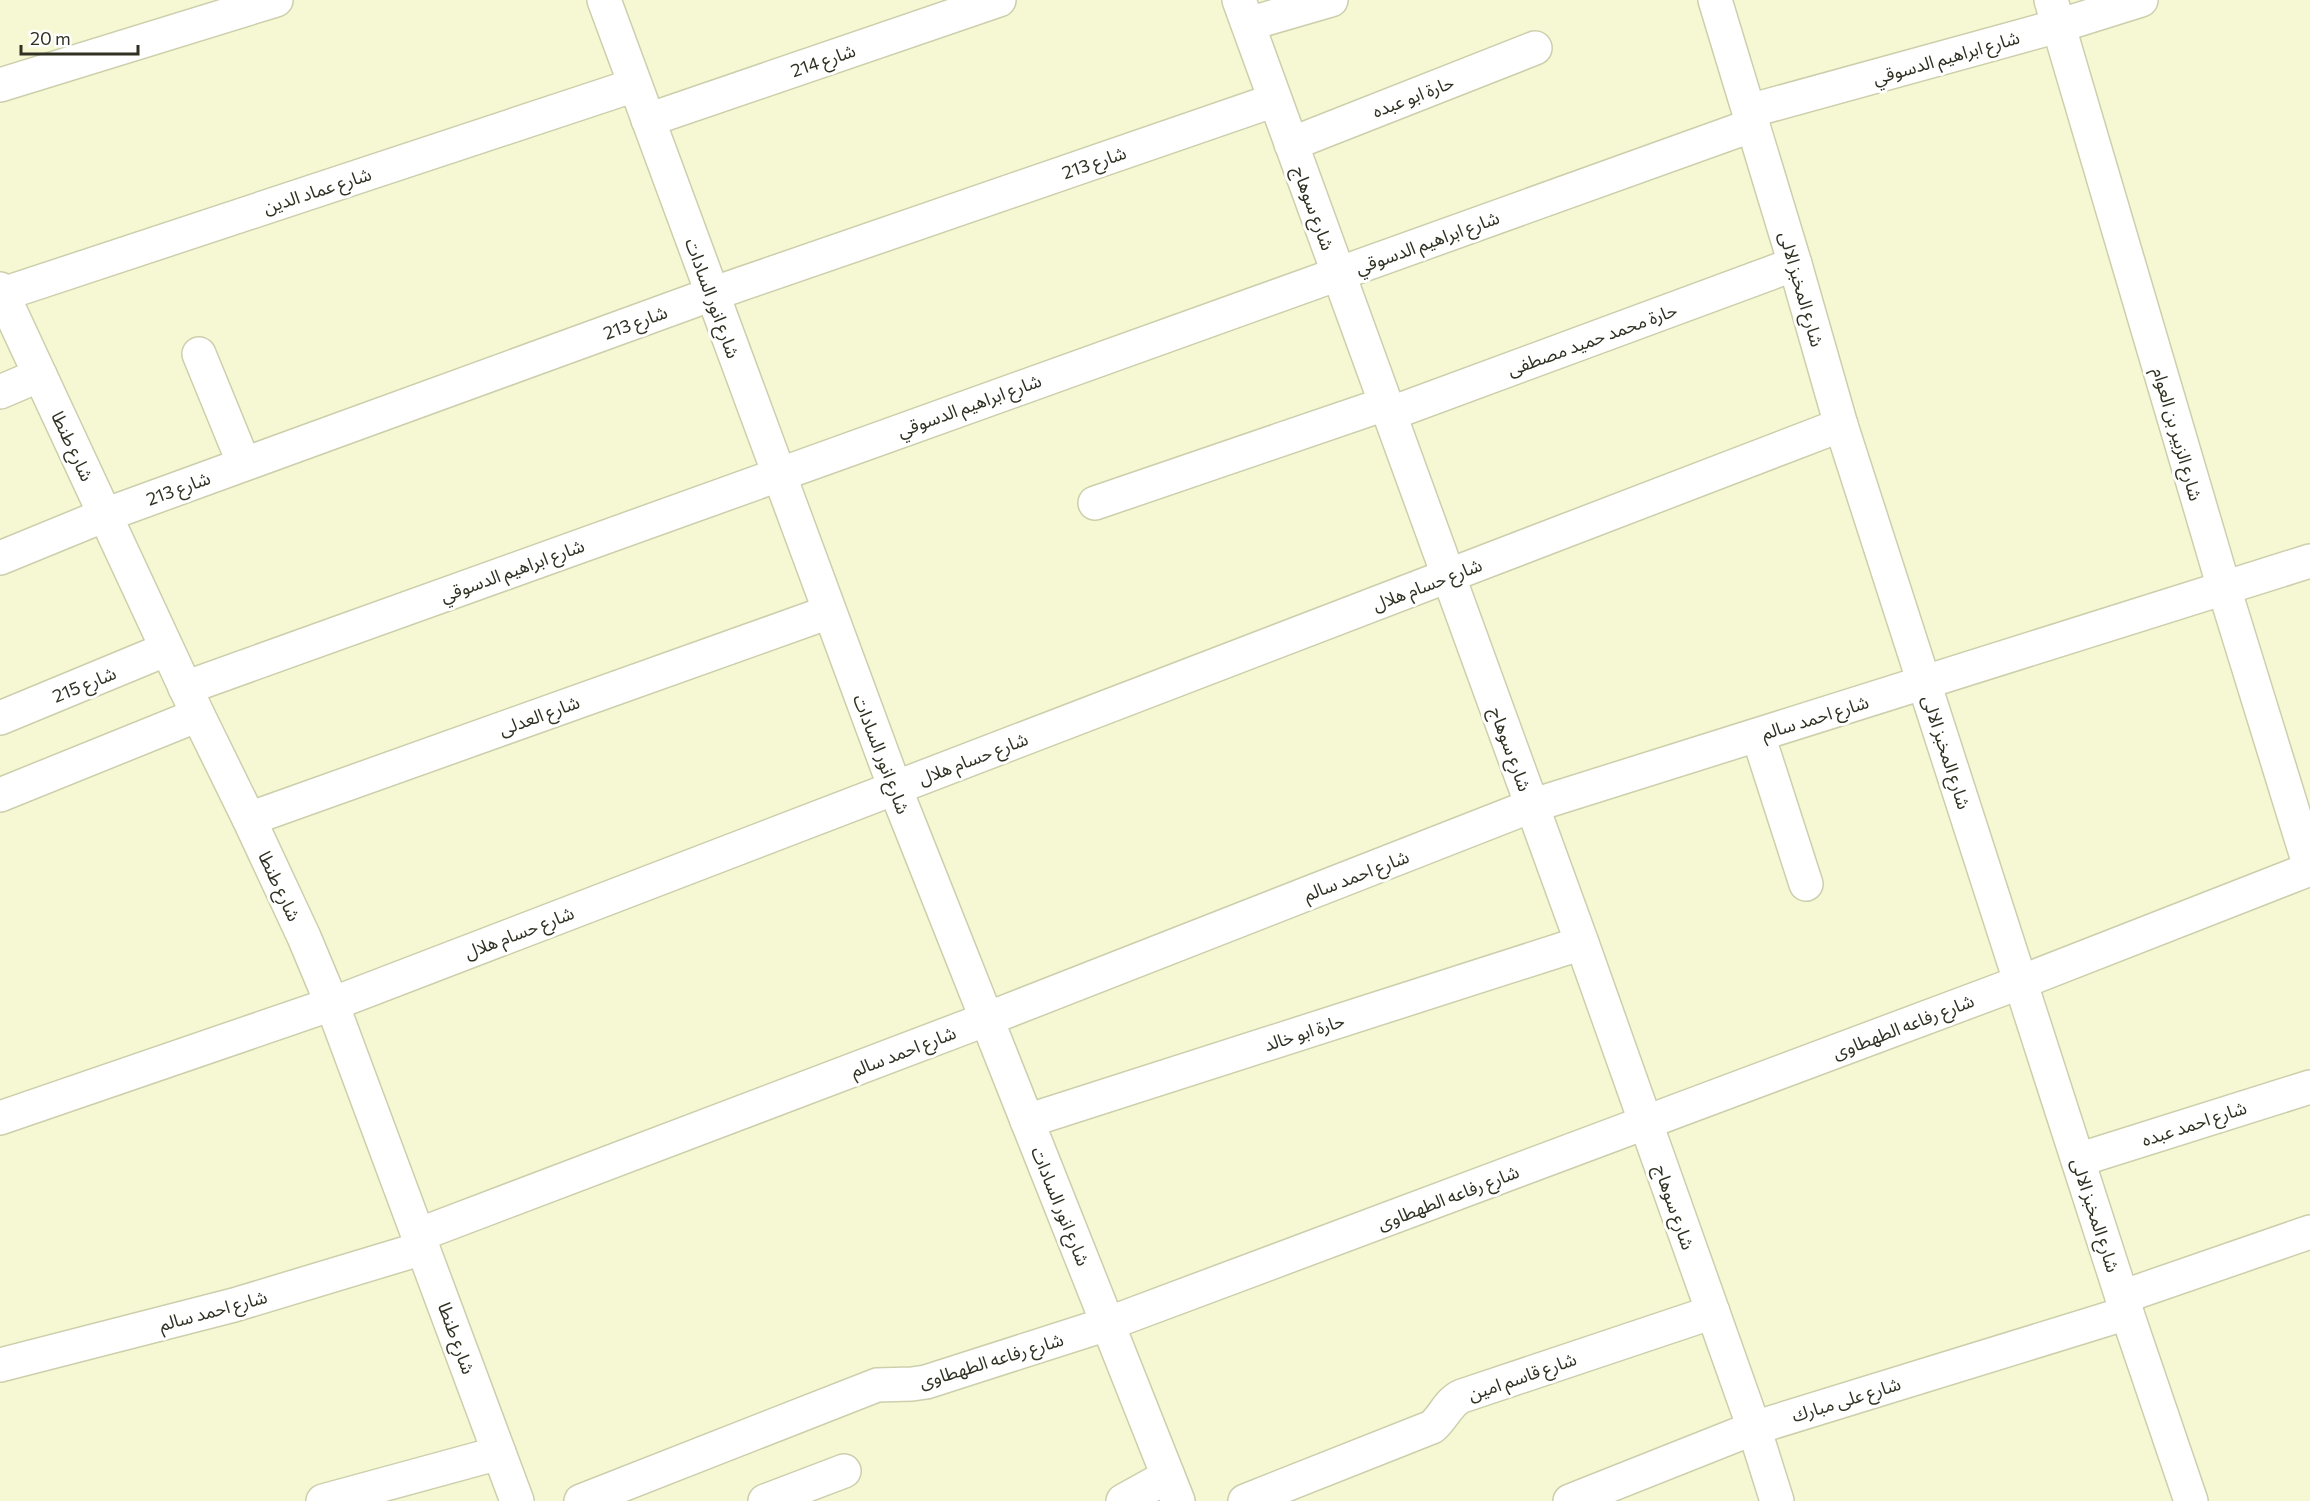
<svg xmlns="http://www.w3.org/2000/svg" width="2310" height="1501" font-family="Commissioner,'Noto Sans Arabic',sans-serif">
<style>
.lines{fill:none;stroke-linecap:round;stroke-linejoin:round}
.minor-casing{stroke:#cdcfac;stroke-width:36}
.minor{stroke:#fff;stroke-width:33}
.labels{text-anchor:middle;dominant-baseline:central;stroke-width:6;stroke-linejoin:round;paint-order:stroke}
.street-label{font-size:18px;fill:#303123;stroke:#fff}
</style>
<rect width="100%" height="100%" fill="#f6f8d4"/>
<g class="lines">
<g class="minor-casing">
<g id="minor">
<polyline points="604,0 895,788 1178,1501"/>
<polyline points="1239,0 1582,943 1754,1428 1777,1501"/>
<polyline points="1715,0 1795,264 1841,425 2127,1313 2191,1501"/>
<polyline points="2051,0 2224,588 2310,867"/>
<polyline points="1248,24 1331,0"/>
<polyline points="0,85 276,0"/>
<polyline points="1749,111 2058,26 2141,0"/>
<polyline points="648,120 999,0"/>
<polyline points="1291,144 1535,48"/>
<polyline points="0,289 198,715 249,819 304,937 332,1004 517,1501"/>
<polyline points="0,295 635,85"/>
<polyline points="199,354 244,464"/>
<polyline points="0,392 40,375"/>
<polyline points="1389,414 1795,264"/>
<polyline points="1095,503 1385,404"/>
<polyline points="0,558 105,515 712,294 1275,100"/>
<polyline points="185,688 1753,125"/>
<polyline points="0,718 167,649"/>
<polyline points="1758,735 1806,884"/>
<polyline points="0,795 198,715"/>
<polyline points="249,819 829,612"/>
<polyline points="0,1118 332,1004 1841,425"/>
<polyline points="1027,1121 1582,943"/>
<polyline points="2078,1160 2310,1087"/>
<polyline points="418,1235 987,1019 1531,806 2310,561"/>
<polyline points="2122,1297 2310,1232"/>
<polyline points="0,1365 234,1305 423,1248"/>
<polyline points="323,1501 499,1453"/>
<polyline points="581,1501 877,1385 912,1384 926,1382 1107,1324 2021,982 2310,869"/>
<polyline points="765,1501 844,1471"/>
<polyline points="1123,1501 1168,1476"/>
<path d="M1245,1501L1432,1427C1444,1417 1448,1402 1462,1396L1713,1312"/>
<polyline points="1570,1501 1754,1428 2127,1313"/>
</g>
</g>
<use href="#minor" class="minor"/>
</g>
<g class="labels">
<g class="street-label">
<text transform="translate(1946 57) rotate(-16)">شارع ابراهيم الدسوقي</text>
<text transform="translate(823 60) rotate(-19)">شارع 214</text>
<text transform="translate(1413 96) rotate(-21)">حارة ابو عبده</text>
<text transform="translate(1094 162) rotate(-19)">شارع 213</text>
<text transform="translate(317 190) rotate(-18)">شارع عماد الدين</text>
<text transform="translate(1314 208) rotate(70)">شارع سوهاج</text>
<text transform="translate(1427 242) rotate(-20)">شارع ابراهيم الدسوقي</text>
<text transform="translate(1802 289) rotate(74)">شارع المخبز الالى</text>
<text transform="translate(713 298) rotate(70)">شارع انور السادات</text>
<text transform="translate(635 322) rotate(-20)">شارع 213</text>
<text transform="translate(1592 339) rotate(-20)">حارة محمد حميد مصطفى</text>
<text transform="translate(969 405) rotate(-20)">شارع ابراهيم الدسوقي</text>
<text transform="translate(2178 434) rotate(74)">شارع الزبير بن العوام</text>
<text transform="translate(73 446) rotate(65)">شارع طنطا</text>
<text transform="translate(178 488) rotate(-20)">شارع 213</text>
<text transform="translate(512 570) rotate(-20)">شارع ابراهيم الدسوقي</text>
<text transform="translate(1427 584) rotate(-21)">شارع حسام هلال</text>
<text transform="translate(84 684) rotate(-22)">شارع 215</text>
<text transform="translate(539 715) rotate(-20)">شارع العدلى</text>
<text transform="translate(1815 717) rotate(-17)">شارع احمد سالم</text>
<text transform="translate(1511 749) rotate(70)">شارع سوهاج</text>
<text transform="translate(1947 752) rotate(72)">شارع المخبز الالى</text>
<text transform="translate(882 754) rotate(69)">شارع انور السادات</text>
<text transform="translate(973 758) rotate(-21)">شارع حسام هلال</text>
<text transform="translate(1356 875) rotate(-21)">شارع احمد سالم</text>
<text transform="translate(280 886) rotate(65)">شارع طنطا</text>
<text transform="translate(519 932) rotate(-21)">شارع حسام هلال</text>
<text transform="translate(1903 1026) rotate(-21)">شارع رفاعه الطهطاوى</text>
<text transform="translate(1304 1032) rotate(-18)">حارة ابو خالد</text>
<text transform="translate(903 1051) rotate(-21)">شارع احمد سالم</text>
<text transform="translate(2194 1123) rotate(-18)">شارع احمد عبده</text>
<text transform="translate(1448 1197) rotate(-21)">شارع رفاعه الطهطاوى</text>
<text transform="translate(1061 1206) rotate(68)">شارع انور السادات</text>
<text transform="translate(1675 1207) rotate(71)">شارع سوهاج</text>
<text transform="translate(2096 1215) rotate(72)">شارع المخبز الالى</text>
<text transform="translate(213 1310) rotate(-15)">شارع احمد سالم</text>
<text transform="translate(457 1338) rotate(70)">شارع طنطا</text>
<text transform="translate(991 1360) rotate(-17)">شارع رفاعه الطهطاوى</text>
<text transform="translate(1522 1376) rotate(-19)">شارع قاسم امين</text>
<text transform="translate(1846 1399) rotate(-17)">شارع على مبارك</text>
</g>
</g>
<path d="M21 45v9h117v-9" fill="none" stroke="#303123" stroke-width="3"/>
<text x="30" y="45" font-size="18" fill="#303123" stroke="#ffffff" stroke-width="4.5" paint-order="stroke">20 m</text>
</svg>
